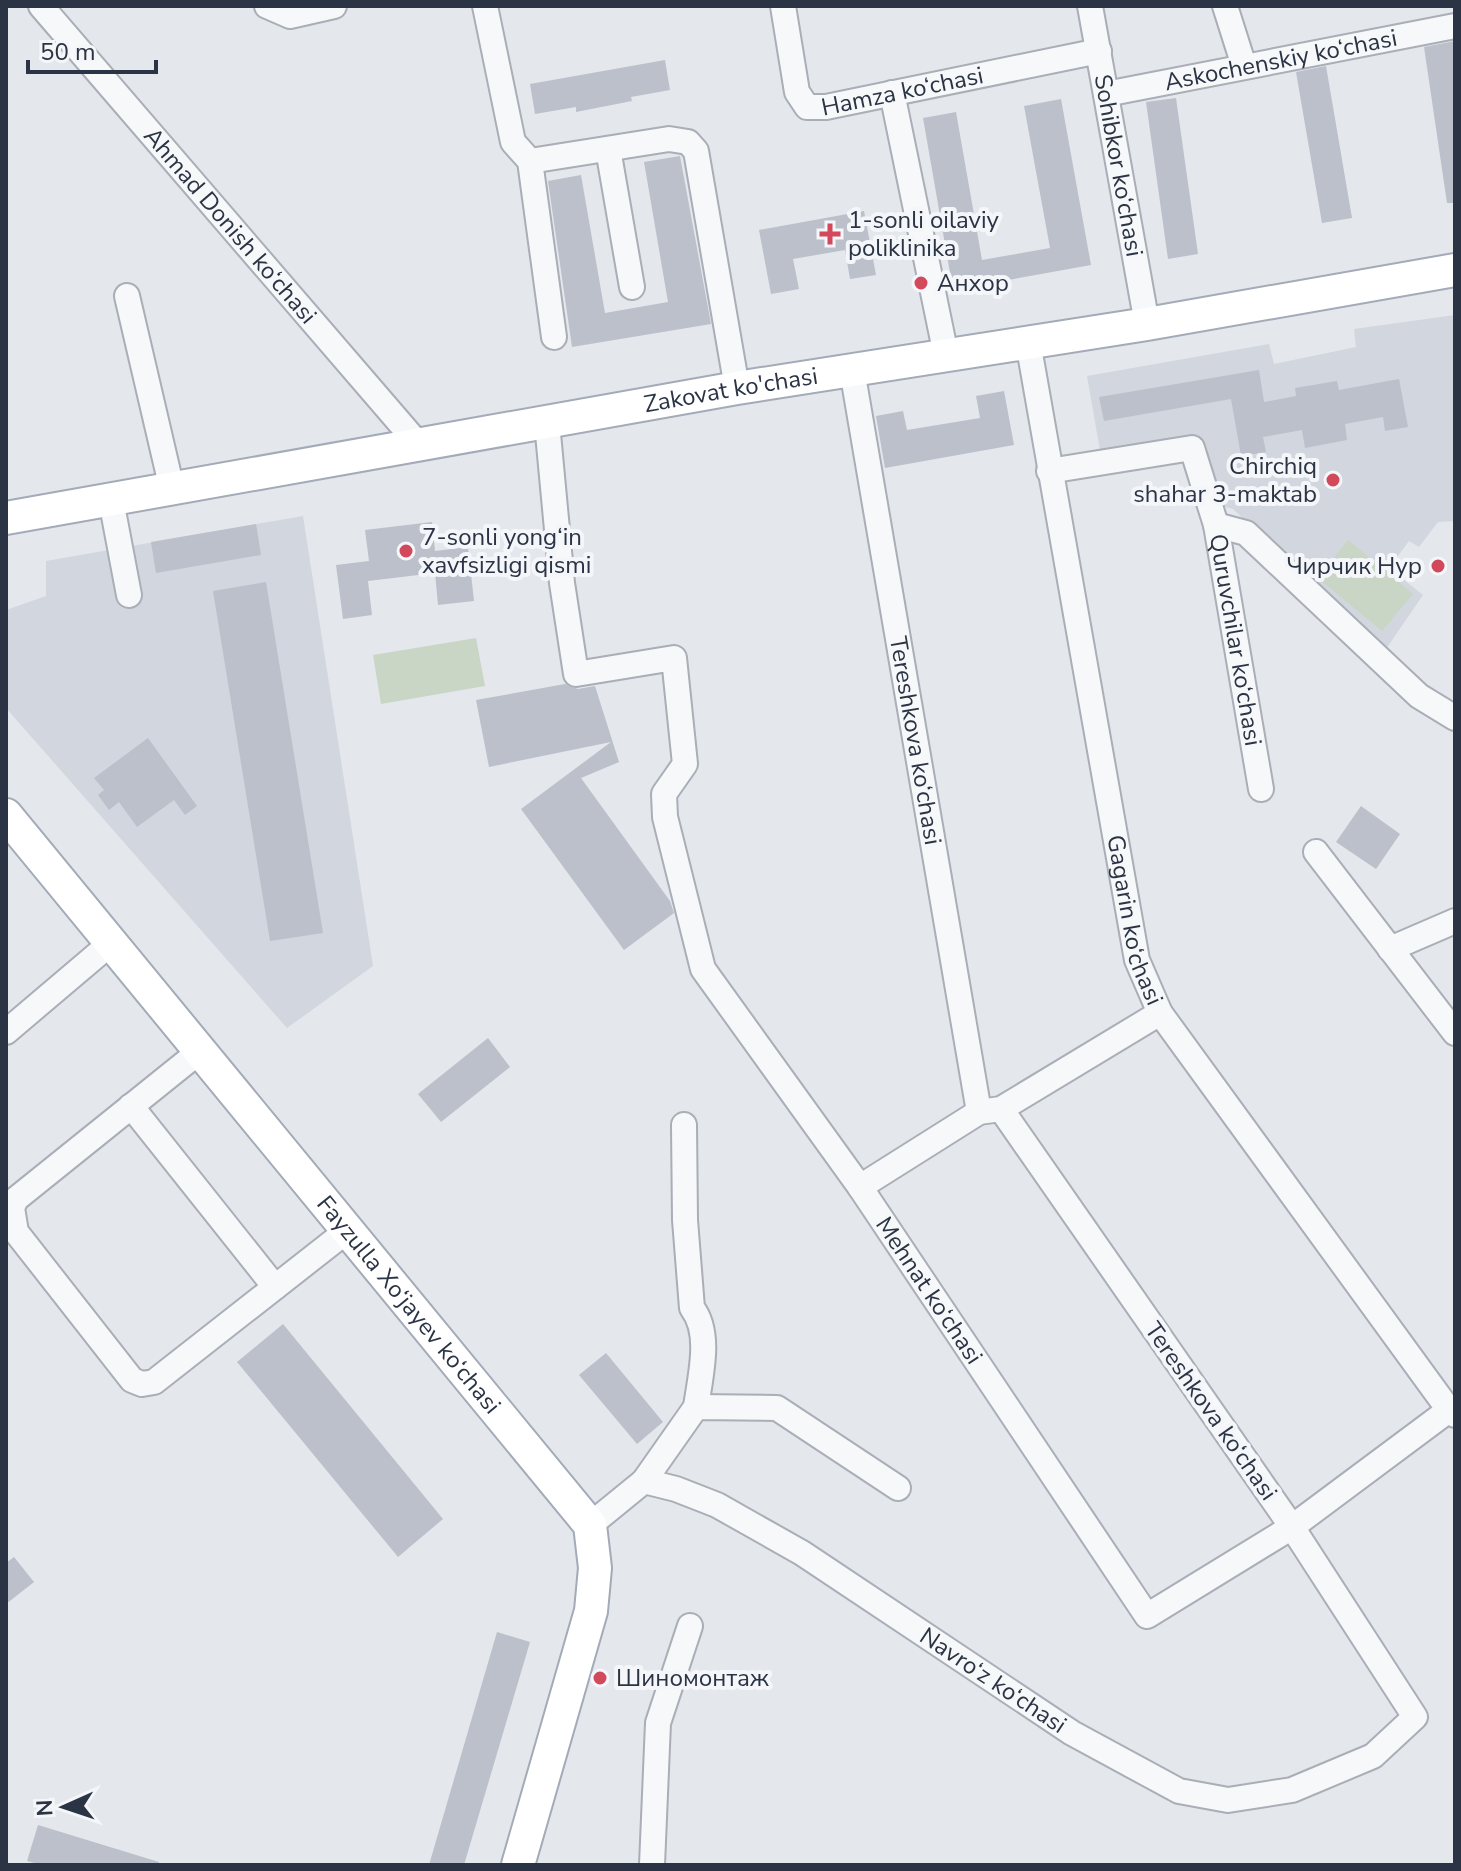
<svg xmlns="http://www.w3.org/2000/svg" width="1461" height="1871" font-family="'Nunito Sans',sans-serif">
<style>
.built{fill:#d2d6de}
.green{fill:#c9d6c5}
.building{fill:#bbc0ca}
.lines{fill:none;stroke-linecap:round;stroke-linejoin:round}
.minor-casing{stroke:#a9aeb7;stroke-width:28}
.major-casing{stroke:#a3abb8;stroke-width:36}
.minor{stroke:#f7f8fa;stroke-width:24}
.major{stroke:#fff;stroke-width:32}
.poi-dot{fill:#d1495b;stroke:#f4f6f9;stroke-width:3}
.labels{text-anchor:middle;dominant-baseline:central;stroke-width:8;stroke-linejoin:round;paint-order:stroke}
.street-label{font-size:24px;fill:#2b3445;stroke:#f4f6f9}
.poi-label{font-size:24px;fill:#2b3445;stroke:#f4f6f9;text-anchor:start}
</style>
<rect width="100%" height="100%" fill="#e4e7ec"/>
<g class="built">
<polygon points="1455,315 1455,521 1438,522 1419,547 1409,541 1389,568 1423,595 1386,649 1318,591 1233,509 1218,505 1196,439 1101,456 1087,376 1269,344 1274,364 1356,347 1354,329"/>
<polygon points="303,516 373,966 287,1028 6,708 6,610 46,596 46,561"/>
</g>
<g class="green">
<polygon points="1348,540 1413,594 1382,631 1318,578"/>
<polygon points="476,638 485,686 381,704 373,655"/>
</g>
<g class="building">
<polygon points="1455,41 1455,203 1447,203 1424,47"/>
<polygon points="665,60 670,90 631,97 632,101 576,112 576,107 535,114 530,84"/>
<polygon points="1326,66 1352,218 1322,223 1296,72"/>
<polygon points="1176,98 1198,254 1168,259 1146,102"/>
<polygon points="1061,99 1091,265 953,290 923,118 956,112 982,260 1050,248 1024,106"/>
<polygon points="680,156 711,324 572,347 548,181 581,175 605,313 668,302 644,162"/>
<polygon points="864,211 876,275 850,279 845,250 793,259 799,289 771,294 759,230"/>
<polygon points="1259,370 1264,402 1296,396 1295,388 1337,381 1339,390 1399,379 1408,427 1385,431 1383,417 1345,424 1347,440 1305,448 1302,430 1263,437 1266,452 1241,456 1231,399 1104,421 1099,397"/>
<polygon points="1004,391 1014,445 885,468 876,416 903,411 907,430 980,418 976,396"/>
<polygon points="432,522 435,551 468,547 474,601 438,605 435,573 368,581 372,615 343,619 336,565 369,561 365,530"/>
<polygon points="256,524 261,555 156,573 151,542"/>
<polygon points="266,582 323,933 270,941 213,591"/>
<polygon points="565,684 578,689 595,686 619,762 581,778 670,901 674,913 624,950 521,809 611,742 489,767 476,700"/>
<polygon points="148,738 197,806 185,815 174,800 137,827 119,802 109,810 98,795 104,790 94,778"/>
<polygon points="1361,806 1400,834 1376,869 1336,842"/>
<polygon points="488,1038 510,1067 441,1122 418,1094"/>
<polygon points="283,1324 443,1519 398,1557 237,1362"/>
<polygon points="606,1353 663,1422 637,1444 579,1375"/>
<polygon points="14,1557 34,1582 6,1604 6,1563"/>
<polygon points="497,1632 530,1642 464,1865 429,1865"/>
<polygon points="38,1825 159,1862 159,1865 42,1865 27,1861"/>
</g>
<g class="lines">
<g class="minor-casing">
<g id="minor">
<path id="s1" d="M41,6L419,445"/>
<polyline points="267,6 290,16 334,6"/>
<polyline points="485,6 513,142 530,161 554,337"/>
<path id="s2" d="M783,6L797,92L807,107H826L1099,51"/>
<path id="s3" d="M1090,6L1147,324"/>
<polyline points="1225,6 1244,66"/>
<polyline points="892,93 946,355"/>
<path id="s4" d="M1106,94L1455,26"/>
<polyline points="608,149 632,287"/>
<polyline points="530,161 669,139 688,142 696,151 737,388"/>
<polyline points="127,296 172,489"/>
<path id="s5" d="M1028,342L1137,960L1160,1013L1449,1410L1455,1415"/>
<path id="s6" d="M852,370L979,1112"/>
<path id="s7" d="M547,423L562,583L576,674L674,658L685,764L664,794L665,817L703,969L860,1187L1147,1616L1292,1527L1449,1410"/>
<path id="s8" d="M1049,471L1192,448L1216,525L1261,789"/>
<polyline points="111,500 129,595"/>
<polyline points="1216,525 1246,533 1419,696 1455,718"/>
<polyline points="1316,852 1455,1033"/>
<polyline points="1390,949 1455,921"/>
<polyline points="6,1032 111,943"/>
<polyline points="200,1051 16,1199 12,1208 16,1232 132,1380 142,1384 154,1382 348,1230"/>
<polyline points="131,1106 275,1287"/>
<path d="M684,1125L685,1220L692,1308C712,1333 700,1377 696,1407"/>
<polyline points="860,1187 979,1112 1001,1109 1160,1013"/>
<polyline points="644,1481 696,1407 777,1408 898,1488"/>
<path id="s9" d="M590,1525L644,1481L676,1489L717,1505L802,1553L1072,1733L1179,1791L1228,1800L1292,1790L1373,1756L1415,1717L1292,1527L1001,1109"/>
<polyline points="652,1865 658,1723 690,1626"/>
</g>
</g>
<g class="major-casing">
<g id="major">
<path id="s10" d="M6,518L737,388L1147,324L1455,270"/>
<path id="s11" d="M6,815L590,1525L595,1568L591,1611L518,1865"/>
</g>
</g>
<use href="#minor" class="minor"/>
<use href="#major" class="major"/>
</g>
<g class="poi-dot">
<path d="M826 222h8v8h8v8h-8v8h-8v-8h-8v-8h8z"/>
<circle cx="921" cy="283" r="8"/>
<circle cx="1333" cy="480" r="8"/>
<circle cx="406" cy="551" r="8"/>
<circle cx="1438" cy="566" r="8"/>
<circle cx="600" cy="1678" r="8"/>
</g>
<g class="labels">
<g class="street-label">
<text stroke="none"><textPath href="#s4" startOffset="178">Askochenskiy ko‘chasi</textPath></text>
<text stroke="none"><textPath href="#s2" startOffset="202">Hamza ko‘chasi</textPath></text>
<text stroke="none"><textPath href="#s3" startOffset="162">Sohibkor ko‘chasi</textPath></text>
<text stroke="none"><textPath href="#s1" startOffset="290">Ahmad Donish ko‘chasi</textPath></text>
<text stroke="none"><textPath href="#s10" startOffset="736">Zakovat ko'chasi</textPath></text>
<text stroke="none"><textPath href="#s8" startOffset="342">Quruvchilar ko‘chasi</textPath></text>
<text stroke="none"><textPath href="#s6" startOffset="376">Tereshkova ko‘chasi</textPath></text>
<text stroke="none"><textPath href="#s5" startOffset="588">Gagarin ko‘chasi</textPath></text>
<text stroke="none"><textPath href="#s7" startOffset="1068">Mehnat ko‘chasi</textPath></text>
<text stroke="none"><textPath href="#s11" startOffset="634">Fayzulla Xo‘jayev ko‘chasi</textPath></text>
<text transform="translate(1211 1411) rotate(55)">Tereshkova ko‘chasi</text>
<text stroke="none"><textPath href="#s9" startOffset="474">Navro‘z ko‘chasi</textPath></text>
</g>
<g class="poi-label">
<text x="848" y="220">1-sonli oilaviy<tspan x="848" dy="28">poliklinika</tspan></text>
<text x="937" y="283">Анхор</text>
<text x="1317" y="466" text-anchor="end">Chirchiq<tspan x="1317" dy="28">shahar 3-maktab</tspan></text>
<text x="422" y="537">7-sonli yong‘in<tspan x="422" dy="28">xavfsizligi qismi</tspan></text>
<text x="1422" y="566" text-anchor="end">Чирчик Нур</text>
<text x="616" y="1678">Шиномонтаж</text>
</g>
</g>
<rect width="1461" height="1871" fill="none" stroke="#2b3445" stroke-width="16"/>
<g transform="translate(64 1807) rotate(267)" stroke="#f4f6f9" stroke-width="6" paint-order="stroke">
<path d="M0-6L14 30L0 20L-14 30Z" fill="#2b3445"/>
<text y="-12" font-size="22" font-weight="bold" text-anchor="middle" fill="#2b3445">N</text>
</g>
<path d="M28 60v12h128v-12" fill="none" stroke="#2b3445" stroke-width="4"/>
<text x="40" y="60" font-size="24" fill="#2b3445" stroke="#f4f6f9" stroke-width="6" paint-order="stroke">50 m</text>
</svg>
